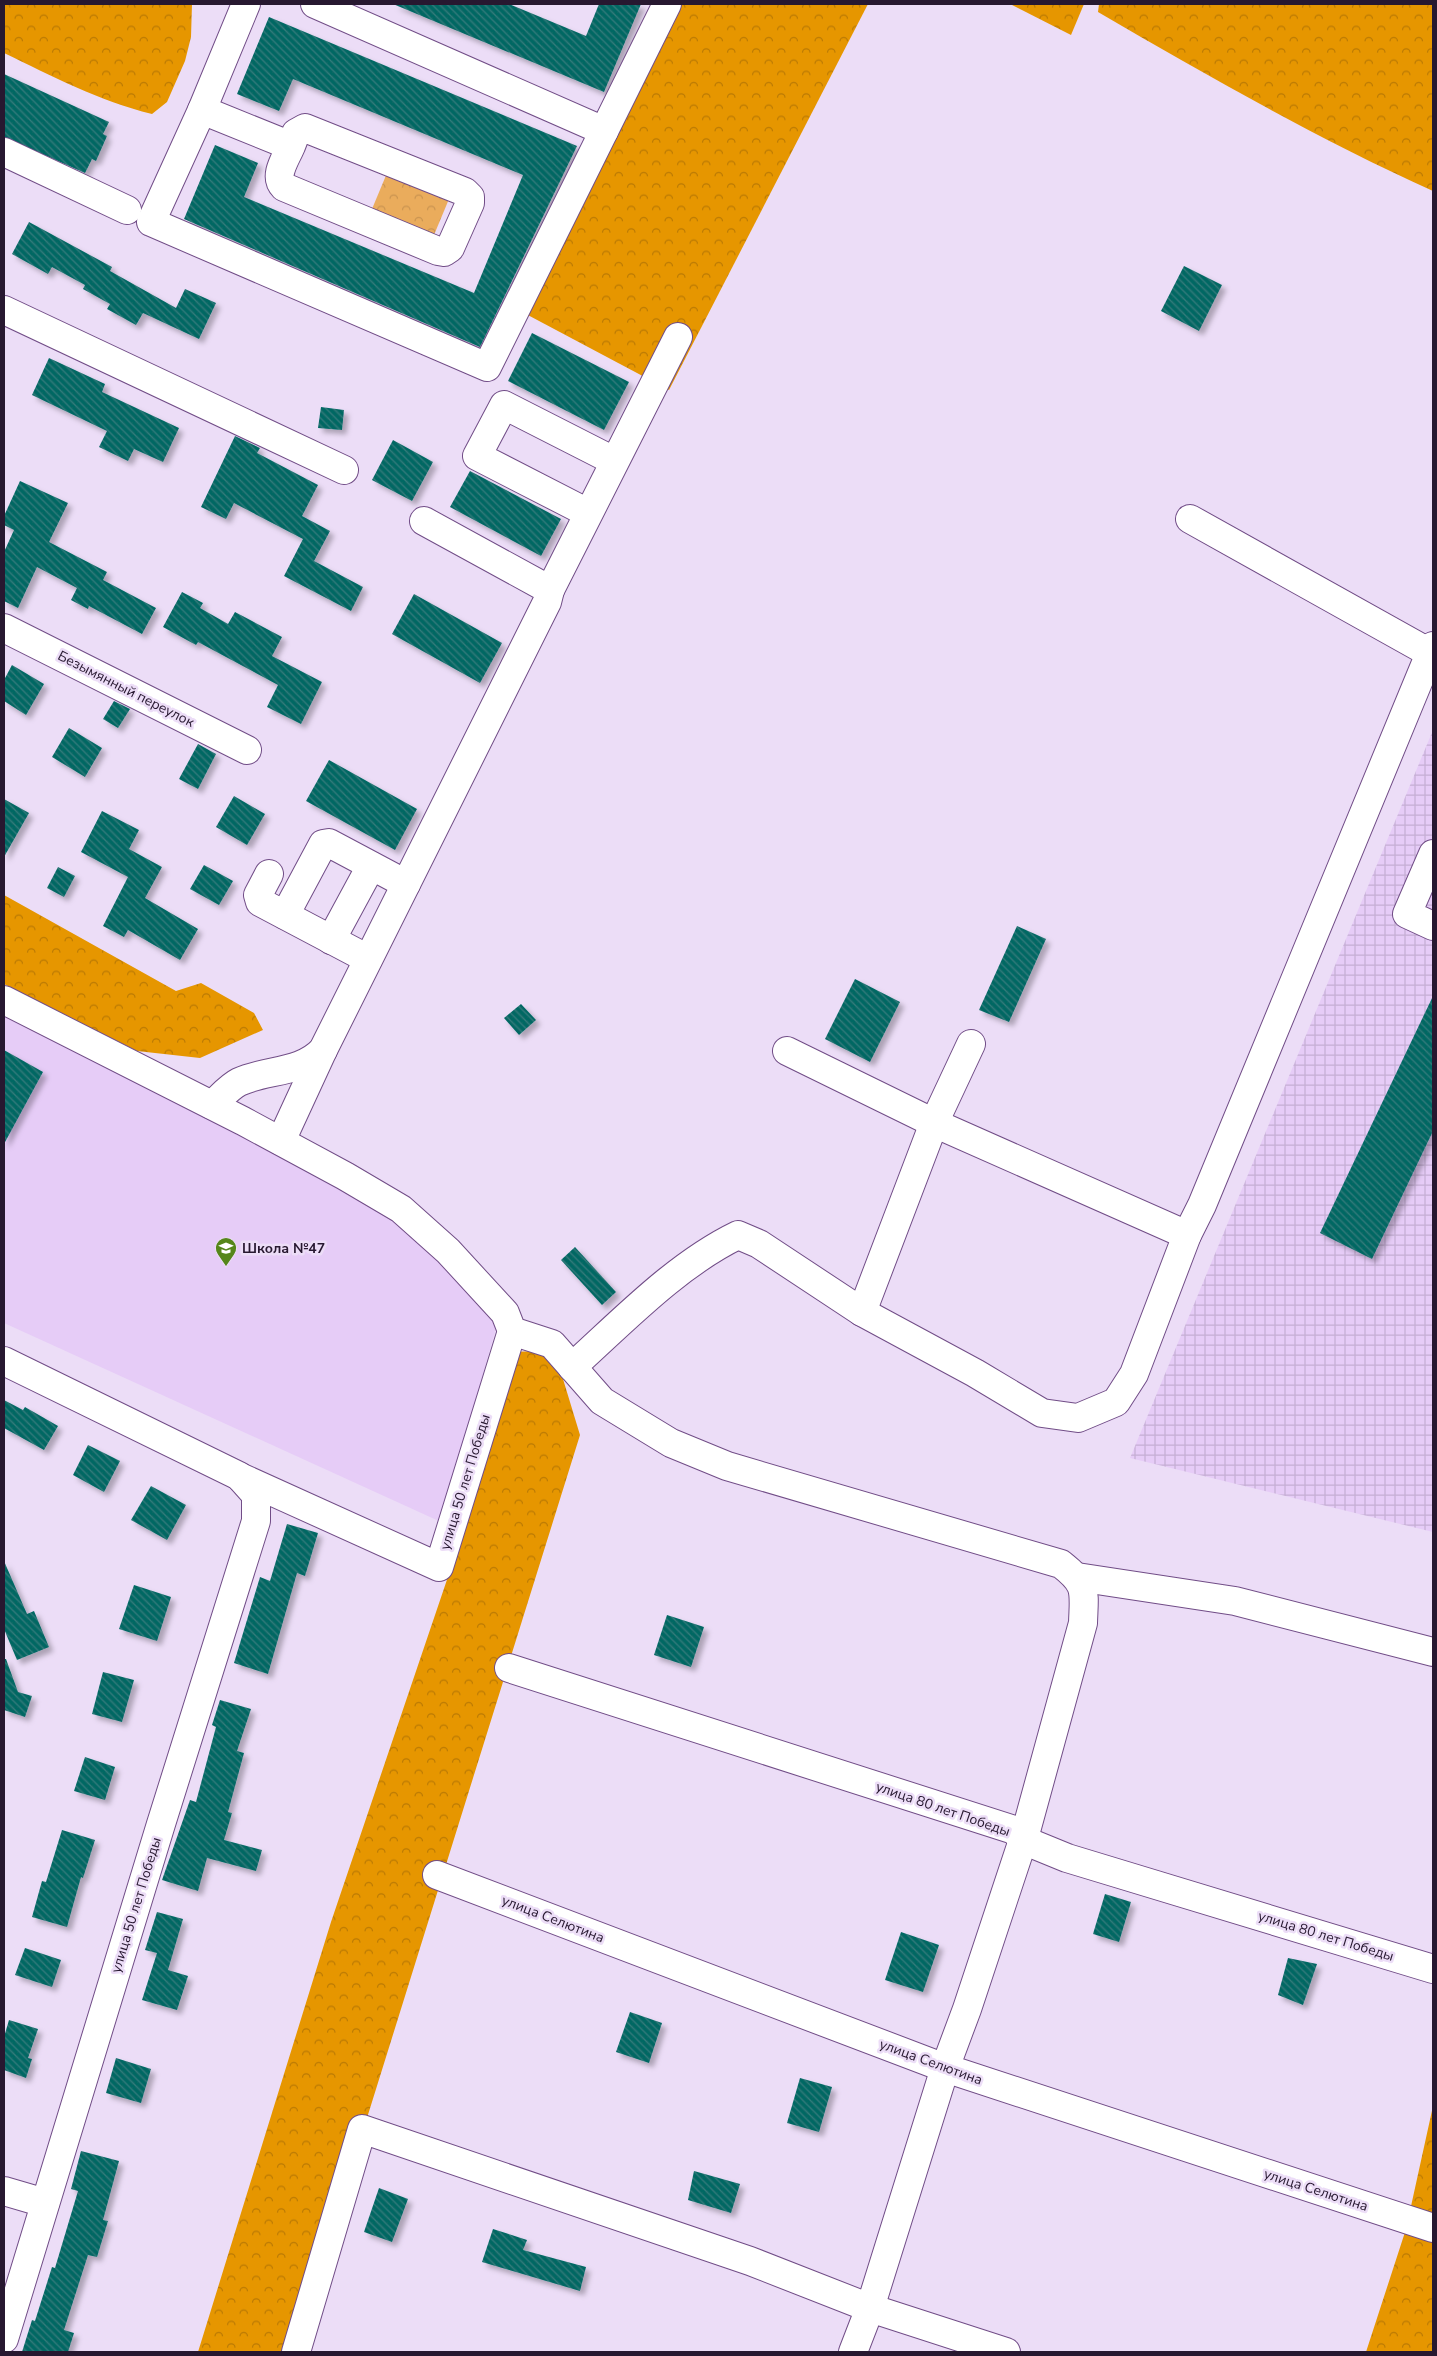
<svg xmlns="http://www.w3.org/2000/svg" width="1437" height="2356" font-family="'Nunito Sans',sans-serif">
<style>
.built{fill:#e6ccf7}
.industrial{fill:url(#industrial-grid)}
.forest{fill:url(#forest-crowns)}
.park{fill:url(#park-crowns)}
.building{fill:url(#building-back-hatch);filter:url(#shadow)}
.lines{fill:none;stroke-linecap:round;stroke-linejoin:round}
.minor-casing{stroke:#714d87;stroke-width:30}
.minor{stroke:#fff;stroke-width:28}
.labels{text-anchor:middle;dominant-baseline:central;stroke-width:5;stroke-linejoin:round;paint-order:stroke}
.street-label{font-size:14px;fill:#271830;stroke:#ecddf7}
.poi-label{font-size:14px;font-weight:bold;fill:#271830;stroke:#ecddf7;text-anchor:start}
</style>
<defs>
<pattern id="industrial-grid" width="8" height="8" patternUnits="userSpaceOnUse" patternTransform="scale(1.25)"><rect width="8" height="8" fill="#e6ccf7"/><path d="M0 4h8M4 0v8" fill="none" stroke="#c5aed4"/></pattern>
<pattern id="forest-crowns" width="20" height="18" patternUnits="userSpaceOnUse" patternTransform="scale(1.25)"><rect width="20" height="18" fill="#e69600"/><path d="M2 6a3 3 0 1 1 6 0M12 15a3 3 0 1 1 6 0" fill="none" stroke="#ba7903"/></pattern>
<pattern id="park-crowns" width="20" height="18" patternUnits="userSpaceOnUse" patternTransform="scale(1.25)"><rect width="20" height="18" fill="#eaac5c"/><path d="M2 6a3 3 0 1 1 6 0M12 15a3 3 0 1 1 6 0" fill="none" stroke="#c99350"/></pattern>
<pattern id="building-back-hatch" width="6" height="6" patternUnits="userSpaceOnUse" patternTransform="scale(1.25)"><rect width="6" height="6" fill="#066764"/><path d="M-1 5l2 2M0 0l6 6M5-1l2 2" fill="none" stroke="#347c7b"/></pattern>
<filter id="shadow"><feDropShadow dx="4.5" dy="4.5" stdDeviation="2.5" flood-color="#0004"/></filter>
</defs>
<rect width="100%" height="100%" fill="#ecddf7"/>
<polygon class="built" points="4,1009 399,1216 499,1318 441,1522 4,1323"/>
<polygon class="industrial" points="1433,730 1433,1532 1130,1458"/>
<g class="forest">
<path d="M4,4H192L191,37L185,61L167,102L152,114C99,101 52,76 4,53Z"/>
<polygon points="679,4 868,4 669,390 524,313"/>
<polygon points="1010,4 1084,4 1071,35"/>
<path d="M1099,4H1433V191C1318,139 1208,76 1098,12Z"/>
<polygon points="4,895 176,991 201,983 254,1013 263,1030 200,1058 137,1051 4,984"/>
<polygon points="542,1351 563,1379 580,1435 294,2352 198,2352 331,1922 454,1559 505,1352"/>
<polygon points="1433,2106 1433,2352 1366,2352 1406,2229"/>
</g>
<polygon class="park" points="387,173 449,199 434,235 372,209"/>
<g class="building">
<polygon points="393,4 509,4 586,36 599,4 641,4 604,92"/>
<polygon points="269,17 577,146 480,347 184,219 215,145 258,163 244,197 474,293 523,175 293,79 279,111 237,94"/>
<polygon points="4,74 109,122 103,134 107,136 96,161 92,159 85,173 4,137"/>
<polygon points="29,222 112,267 110,271 176,308 185,289 216,303 199,339 143,313 136,325 107,309 110,304 83,289 85,285 52,267 48,274 12,254"/>
<polygon points="1184,266 1222,285 1199,331 1161,311"/>
<polygon points="532,333 629,382 604,430 508,381"/>
<polygon points="49,358 105,384 102,392 179,428 163,462 134,449 128,461 99,447 107,431 32,395"/>
<polygon points="321,407 344,410 342,430 318,428"/>
<polygon points="235,436 260,448 257,453 318,485 302,516 330,531 314,561 363,587 351,611 284,576 303,539 234,503 226,519 201,507"/>
<polygon points="393,440 433,462 412,501 372,480"/>
<polygon points="470,471 561,519 541,556 450,507"/>
<polygon points="20,481 68,503 49,542 107,572 103,580 156,608 142,634 89,606 88,609 71,600 77,588 37,567 18,608 4,601 4,552 14,530 4,525 4,516"/>
<polygon points="182,592 203,603 200,608 228,624 235,612 282,637 272,656 322,682 301,724 267,707 278,685 198,642 196,645 163,627"/>
<polygon points="414,594 502,643 480,683 392,634"/>
<polygon points="12,665 44,684 26,715 4,701 4,680"/>
<polygon points="114,701 130,709 118,728 103,719"/>
<polygon points="69,728 102,748 85,777 52,757"/>
<polygon points="198,744 216,754 198,789 179,779"/>
<polygon points="329,760 417,809 395,850 306,801"/>
<polygon points="234,796 265,814 247,845 216,827"/>
<polygon points="4,799 29,813 4,857"/>
<polygon points="102,811 139,830 129,849 162,867 145,898 198,929 180,960 128,930 124,937 103,926 128,877 81,852"/>
<polygon points="204,865 233,881 219,905 190,889"/>
<polygon points="58,867 75,876 64,897 47,888"/>
<polygon points="1017,926 1046,939 1009,1022 979,1010"/>
<polygon points="855,979 900,1002 870,1062 825,1039"/>
<polygon points="1433,996 1433,1131 1372,1259 1320,1233"/>
<polygon points="521,1004 536,1020 519,1035 504,1018"/>
<polygon points="4,1050 43,1072 4,1144"/>
<polygon points="575,1247 616,1292 602,1305 561,1260"/>
<polygon points="4,1400 23,1410 25,1407 58,1426 44,1450 4,1428"/>
<polygon points="88,1445 120,1461 104,1492 73,1475"/>
<polygon points="151,1486 186,1505 167,1540 131,1520"/>
<polygon points="287,1524 318,1533 305,1576 297,1573 268,1674 234,1663 260,1577 270,1581"/>
<polygon points="4,1561 27,1614 34,1611 49,1647 17,1660 4,1629"/>
<polygon points="134,1585 171,1597 157,1641 119,1629"/>
<polygon points="667,1615 704,1627 691,1667 654,1655"/>
<polygon points="4,1659 6,1659 18,1692 32,1696 25,1717 4,1710"/>
<polygon points="103,1672 134,1680 122,1722 92,1714"/>
<polygon points="220,1700 251,1709 237,1751 244,1753 228,1812 232,1813 224,1840 262,1850 256,1871 207,1858 198,1891 162,1880 190,1800 196,1802 216,1727 212,1725"/>
<polygon points="85,1757 115,1767 105,1800 74,1791"/>
<polygon points="62,1830 95,1840 83,1878 81,1877 67,1927 32,1917 42,1881 46,1882"/>
<polygon points="1105,1894 1131,1902 1119,1942 1093,1934"/>
<polygon points="157,1912 183,1919 168,1970 188,1976 177,2010 142,2000 157,1953 145,1950"/>
<polygon points="901,1932 939,1945 923,1992 885,1980"/>
<polygon points="25,1948 61,1960 52,1987 15,1975"/>
<polygon points="1288,1958 1317,1964 1303,2005 1278,1995"/>
<polygon points="630,2012 662,2023 649,2063 616,2052"/>
<polygon points="9,2020 38,2029 28,2058 32,2059 26,2078 4,2070 4,2037"/>
<polygon points="116,2058 151,2069 141,2103 106,2093"/>
<polygon points="800,2078 832,2087 819,2132 787,2123"/>
<polygon points="81,2151 119,2161 103,2220 108,2221 97,2257 88,2255 64,2330 74,2333 68,2352 22,2352 32,2320 35,2321 52,2267 55,2268 78,2191 71,2189"/>
<polygon points="694,2171 740,2184 731,2213 688,2200"/>
<polygon points="379,2188 408,2199 392,2242 364,2232"/>
<polygon points="493,2229 527,2240 523,2250 586,2267 580,2291 482,2262"/>
</g>
<g class="lines">
<g class="minor-casing">
<g id="minor">
<polyline points="246,4 202,110 151,222 487,367 667,4"/>
<polyline points="315,4 604,131"/>
<path d="M202,110L291,146L296,133L305,128L465,192L470,197V203L450,248L444,252L438,251L284,187C273,176 286,158 291,146"/>
<polyline points="4,152 127,210"/>
<polyline points="4,310 344,470"/>
<polyline points="588,513 477,456 504,405 614,461"/>
<polyline points="1190,519 1430,653"/>
<polyline points="550,590 678,337"/>
<polyline points="4,628 247,750"/>
<polyline points="1433,854 1407,914 1433,926"/>
<polyline points="269,874 258,895 260,902 368,959"/>
<polyline points="285,915 323,844 329,843 406,884"/>
<polyline points="331,940 371,866"/>
<path d="M4,1000L243,1121L345,1176L401,1209L448,1251L505,1313L512,1331L552,1344L602,1401L671,1443L727,1466L1061,1564C1088,1585 1084,1591 1083,1623L1026,1831L967,2009L945,2068L870,2308L853,2352"/>
<polyline points="787,1051 934,1123 1187,1235"/>
<path d="M212,1105C220,1098 229,1087 239,1082C266,1069 301,1074 323,1050L547,602L550,590L424,521"/>
<polyline points="281,1141 323,1050"/>
<polyline points="862,1312 934,1123 971,1044"/>
<polyline points="4,1361 239,1476 256,1495 256,1521 161,1824 4,2339"/>
<path d="M572,1367C623,1321 676,1265 738,1235L759,1244L862,1312L975,1373L1042,1413L1078,1418L1116,1402L1134,1374L1187,1235L1202,1205L1433,646"/>
<polyline points="240,1477 439,1567 512,1331"/>
<polyline points="1077,1577 1235,1601 1433,1652"/>
<polyline points="509,1668 1014,1830 1023,1840 1067,1858 1433,1969"/>
<polyline points="437,1875 945,2068 1433,2228"/>
<polyline points="4,2191 45,2203"/>
<polyline points="296,2352 362,2129 750,2261 870,2308 1006,2352"/>
</g>
</g>
<use href="#minor" class="minor"/>
</g>
<defs>
<g id="school-pin" transform="scale(1.125)"><path d="M0 17L-7.5 6A9.5 9.5 0 1 1 7.5 6Z" fill="#55861a" stroke="#ecddf7"/><path d="M0-5L7-2L0 1L-7-2ZM-4 1L0 2.5L4 1V4Q0 6-4 4Z" fill="#fff"/></g>
</defs>
<g fill-rule="evenodd">
<use href="#school-pin" x="226" y="1248"/>
</g>
<g class="labels">
<g class="street-label">
<text transform="translate(126 689) rotate(27)">Безымянный переулок</text>
<text transform="translate(465 1482) rotate(-73)">улица 50 лет Победы</text>
<text transform="translate(943 1809) rotate(19)">улица 80 лет Победы</text>
<text transform="translate(136 1905) rotate(-73)">улица 50 лет Победы</text>
<text transform="translate(553 1919) rotate(21)">улица Селютина</text>
<text transform="translate(1326 1936) rotate(17)">улица 80 лет Победы</text>
<text transform="translate(931 2062) rotate(20)">улица Селютина</text>
<text transform="translate(1316 2190) rotate(18)">улица Селютина</text>
</g>
<g class="poi-label">
<text x="242" y="1248">Школа №47</text>
</g>
</g>
<rect width="1437" height="2356" fill="none" stroke="#271830" stroke-width="10"/>
</svg>
